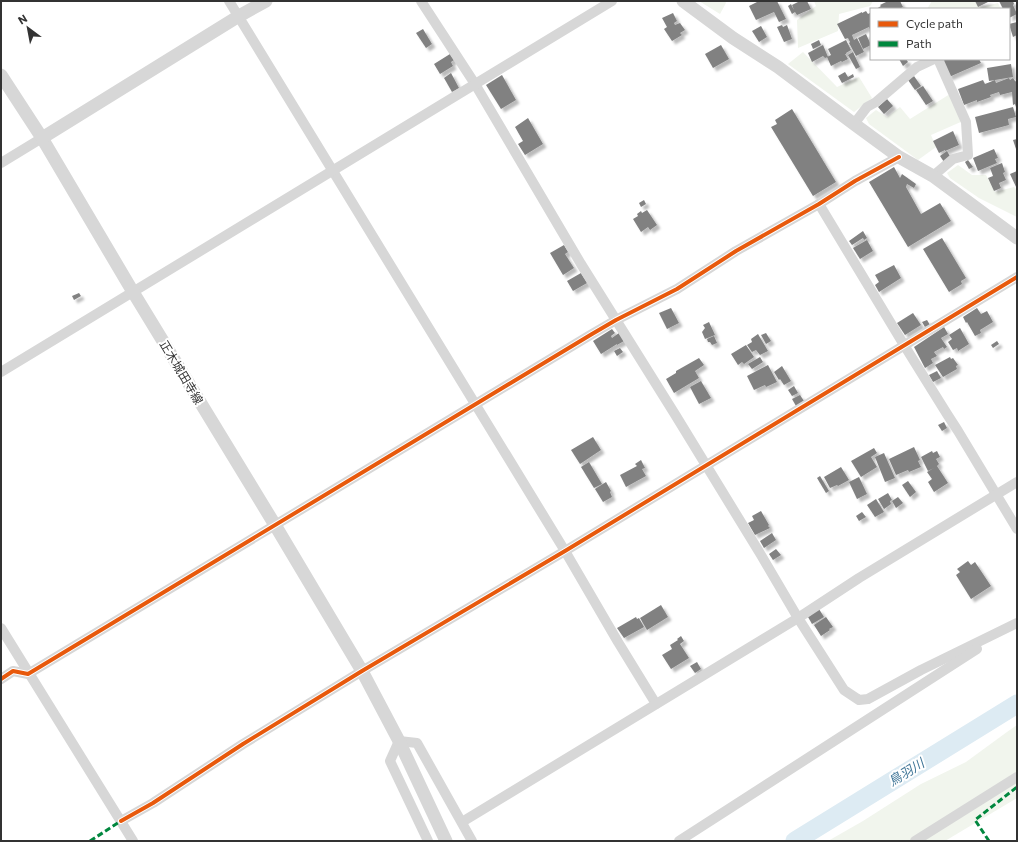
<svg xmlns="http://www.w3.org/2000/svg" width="1018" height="842" font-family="Commissioner,'Noto Sans JP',sans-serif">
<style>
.green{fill:#f1f5ed}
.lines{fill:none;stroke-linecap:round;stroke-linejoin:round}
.river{stroke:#ddebf3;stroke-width:19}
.building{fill:#818181;filter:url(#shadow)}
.minor{stroke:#d7d7d7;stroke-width:10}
.tertiary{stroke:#d7d7d7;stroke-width:13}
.quiet{stroke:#00873e;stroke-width:3;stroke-dasharray:6 3;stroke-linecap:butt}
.cycleway-casing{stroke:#fff;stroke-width:6}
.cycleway{stroke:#e8590c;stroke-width:4}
.labels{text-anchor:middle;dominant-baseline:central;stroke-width:4;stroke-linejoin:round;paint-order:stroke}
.street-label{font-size:12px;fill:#333;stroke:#fff}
.water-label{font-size:13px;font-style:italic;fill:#3f7597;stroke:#fff}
</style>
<defs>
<filter id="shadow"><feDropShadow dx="3.5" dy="3.5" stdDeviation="1" flood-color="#0004"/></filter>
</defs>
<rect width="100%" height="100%" fill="#fff"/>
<g class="green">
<polygon points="699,1 725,1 726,3 720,14"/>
<polygon points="814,1 873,1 870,6 839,14 838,31 798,48 797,20 816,6"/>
<polygon points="932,1 977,1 981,7 998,3 1001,9 927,9"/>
<polygon points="803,52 837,87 859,77 872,98 854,112 788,64"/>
<polygon points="950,94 963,121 931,135 936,147 918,160 869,124 866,118 876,110 887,117 900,107 910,119"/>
<polygon points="958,165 972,175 986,175 995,192 1014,187 1017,190 1017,217 979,198 950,178 947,173"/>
<polygon points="1017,725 1017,798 945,841 828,841 863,821 921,784 966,762 1007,732"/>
</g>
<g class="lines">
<polyline class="river" points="795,841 1017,704"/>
</g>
<g class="building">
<polygon points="759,1 777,1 786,19 779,22 774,12 756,20 749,6"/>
<polygon points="800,1 807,1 811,9 797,15 795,12 792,14 788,6 791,4 794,10 792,5"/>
<polygon points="888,1 900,1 903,7 899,9 876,9 881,6 880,5"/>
<polygon points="975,1 990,1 978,7"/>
<polygon points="999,1 1013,1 1014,4 1013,5 1017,14 1009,18 1009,9 1003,9"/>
<polygon points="866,11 868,14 870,13 871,15 871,32 869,27 852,35 854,40 857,38 864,52 856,56 849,43 850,42 848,38 845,39 837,24 862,12 862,13"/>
<polygon points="673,13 677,21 674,23 675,25 680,23 685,30 680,33 682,35 672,41 664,29 667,27 662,18"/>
<polygon points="1017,22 1017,35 1013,37 1009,24"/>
<polygon points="782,25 783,27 787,25 792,39 784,42 777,27"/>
<polygon points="761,26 767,37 759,42 752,31"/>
<polygon points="423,29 432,44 426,48 416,33"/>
<polygon points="866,34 871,45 863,49 858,38"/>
<polygon points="819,40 821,45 813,49 811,44"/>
<polygon points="846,40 851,50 846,53 846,54 845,54 848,59 842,62 841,61 831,66 827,57 831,55 828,49"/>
<polygon points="721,45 729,59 713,68 705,54"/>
<polygon points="823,45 828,57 825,58 823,56 812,62 808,53"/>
<polygon points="853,52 860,67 856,69 848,55"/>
<polygon points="450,54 454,60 451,62 453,66 440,74 434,64"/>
<polygon points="899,59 906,59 908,62 903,66"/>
<polygon points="948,59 979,59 981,63 949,77 942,61"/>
<polygon points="1011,64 1013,77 989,81 987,68"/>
<polygon points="845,72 848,77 853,74 854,77 842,83 838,76"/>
<polygon points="451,73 459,88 452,92 444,78"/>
<polygon points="502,75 516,100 501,109 486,85"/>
<polygon points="914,76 921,86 915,90 908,80"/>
<polygon points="1009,78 1010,80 1013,78 1015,81 1017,82 1017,110 1015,104 1013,105 1012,92 1000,95 999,92 990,95 991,97 977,102 977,100 964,105 958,89 983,80 985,84 995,80 996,83"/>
<polygon points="923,86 933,101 926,105 916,90"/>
<polygon points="887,99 893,106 884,114 878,107"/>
<polygon points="1013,107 1016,117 1008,119 1009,125 979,133 975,117"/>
<polygon points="792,109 836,182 813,196 771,127 777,124 775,120"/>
<polygon points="528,118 543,144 525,155 518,144 523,141 515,127"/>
<polygon points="953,131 959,145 945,151 945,150 939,153 933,141"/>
<polygon points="1017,139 1017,149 1016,149 1013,140"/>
<polygon points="994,149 998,158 995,159 997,163 978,171 973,158"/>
<polygon points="947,151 951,158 944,162 940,156"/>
<polygon points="968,160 973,167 969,169 965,162"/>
<polygon points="1002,163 1005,172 1003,173 1006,180 999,183 1001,188 994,191 988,178 993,176 990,168"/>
<polygon points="894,167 900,178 902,174 916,184 914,188 907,184 906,187 921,214 940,203 951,221 908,247 869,182"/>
<polygon points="1017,171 1017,189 1010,174"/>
<polygon points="644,200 646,204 641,207 639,203"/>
<polygon points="647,210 657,225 650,230 648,227 641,232 633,219 638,216 637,214 641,211 642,213"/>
<polygon points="863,231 867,238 864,240 863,238 852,245 849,241"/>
<polygon points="942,238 966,278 961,281 962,284 949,292 923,249"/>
<polygon points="867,240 873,251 860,259 853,248"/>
<polygon points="564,245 568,252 565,254 574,268 563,275 550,253"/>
<polygon points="894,265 901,278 879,292 875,285 879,282 875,275"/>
<polygon points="581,273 587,283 573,291 567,281"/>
<polygon points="79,293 81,296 74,300 72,296"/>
<polygon points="671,308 679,323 667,329 659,313"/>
<polygon points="977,308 981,314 987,311 993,322 980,330 981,333 975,336 967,322 966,323 963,317"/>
<polygon points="913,313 921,325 905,335 897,323"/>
<polygon points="927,320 930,325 925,327 922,322"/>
<polygon points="709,322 715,335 705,339 702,332 705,328 703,325"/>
<polygon points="944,327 948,334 941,338 947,347 944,349 943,347 934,352 937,356 931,359 933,363 925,368 914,347"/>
<polygon points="960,328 969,344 958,351 957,348 953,350 948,342 952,339 949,335"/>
<polygon points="612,329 615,333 611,336 612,338 619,333 624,341 617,345 617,344 601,354 593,341"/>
<polygon points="766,333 771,341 766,344 761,335"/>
<polygon points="758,334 768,351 760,355 756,350 752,352 747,345 752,342 751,339"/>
<polygon points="714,336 717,343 712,345 710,342 708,342 707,339"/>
<polygon points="997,341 999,344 993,348 991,345"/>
<polygon points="746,345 754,357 744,364 742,362 738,365 731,354"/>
<polygon points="620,348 623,352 617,356 614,351"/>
<polygon points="760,357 763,362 752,369 748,364"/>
<polygon points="950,357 951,359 953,358 958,365 956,366 957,369 943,377 935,365"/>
<polygon points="699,358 704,365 695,371 699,378 674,393 666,379 676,373 676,371"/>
<polygon points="768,365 777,382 766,387 765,385 754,390 747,376"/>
<polygon points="782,366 791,381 784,385 780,379 779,380 774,372"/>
<polygon points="937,371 941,378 933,382 929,375"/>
<polygon points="701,381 711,398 699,404 690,387"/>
<polygon points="794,386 798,393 792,396 788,390"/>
<polygon points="800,395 804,401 796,406 792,399"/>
<polygon points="944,422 947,428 942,431 938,425"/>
<polygon points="593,437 601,450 580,464 571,450"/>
<polygon points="914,447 920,460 918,461 921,467 909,472 908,470 896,475 889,459"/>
<polygon points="874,448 877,453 871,457 877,467 861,477 851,461"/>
<polygon points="932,451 933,453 937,451 940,457 936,459 939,464 937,466 948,483 934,492 928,482 932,479 927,472 934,468 928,471 921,457"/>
<polygon points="884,453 895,478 885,482 875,457"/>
<polygon points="641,460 645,468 642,469 646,476 626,487 620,475 637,466 635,464"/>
<polygon points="589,462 602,484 594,488 581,467"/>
<polygon points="841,467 849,480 838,486 837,485 830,488 824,477"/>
<polygon points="820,476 829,491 826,493 817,478"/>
<polygon points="859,477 867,494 857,499 849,482"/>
<polygon points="908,481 916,492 910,497 902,485"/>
<polygon points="606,482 611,491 610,492 612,497 603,502 595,489"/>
<polygon points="888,493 892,500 890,501 891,504 884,509 878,499"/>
<polygon points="898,497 903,503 896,508 892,501"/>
<polygon points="876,499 884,512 875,517 867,505"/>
<polygon points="761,511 769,525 768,526 770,528 755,535 748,523 754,520 752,516"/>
<polygon points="862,512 866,517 859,521 856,516"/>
<polygon points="772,533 776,540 764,548 760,541"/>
<polygon points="776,549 781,555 773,560 769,554"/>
<polygon points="968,561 971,565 975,562 991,586 971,599 956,575 960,572 957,569"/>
<polygon points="661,605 668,617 647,630 640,618"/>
<polygon points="819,609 824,617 812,624 808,617"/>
<polygon points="636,617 637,619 639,618 644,627 624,638 617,628"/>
<polygon points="826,617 833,627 829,629 830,630 821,636 814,625"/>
<polygon points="681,636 684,641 680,644 689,658 671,669 662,655 672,649 670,645 678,640 677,639"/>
<polygon points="697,662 701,669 695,673 690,666"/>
</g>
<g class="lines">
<g class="minor">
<polyline points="229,1 565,551 618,642 656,704"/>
<polyline points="421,1 475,84 581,264 676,416 761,555 798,618 844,690 859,700 868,699 921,670 1017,623"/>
<polyline points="854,124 867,107 876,102 917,67 934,59"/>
<polyline points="1,163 42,138"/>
<polyline points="933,176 953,159 968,155 966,122 938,59"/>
<polyline points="819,204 904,345 947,414 958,431 1017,529"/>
<polyline points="1,372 612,1"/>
<polyline points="1,628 133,841"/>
<polyline points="1,679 13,671 28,674 592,334 616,320 677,289 736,251 819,204 855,181 899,157"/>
<polyline points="121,821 153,803 243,744 362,671 565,551 1017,277"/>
<polyline points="462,822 798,618 859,578 1017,482"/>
<polyline points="428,841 390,761 399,741 417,743 472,841"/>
<polyline points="679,841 977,649"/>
<polyline points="915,841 1017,777"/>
</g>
<g class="tertiary">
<polyline points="683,1 733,38 778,67 854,124 899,157 933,176 1017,238"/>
<polyline points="1,75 42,138 133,292 275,525 362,671 399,741 446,841"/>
<polyline points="42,138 239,16 266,1"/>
</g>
<g class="quiet">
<polyline points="90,841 121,821"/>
<polyline points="989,841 975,820 1017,787"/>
</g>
<g class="cycleway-casing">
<g id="cycleway">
<polyline points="1,679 13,671 28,674 592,334 616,320 677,289 736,251 819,204 855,181 899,157"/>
<polyline points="121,821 153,803 243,744 362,671 565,551 1017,277"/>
</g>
</g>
<use href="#cycleway" class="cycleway"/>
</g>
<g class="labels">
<g class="street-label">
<text transform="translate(182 372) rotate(59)">正木城田寺線</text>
</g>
<g class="water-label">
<text transform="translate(906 772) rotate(-32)">鳥羽川</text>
</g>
</g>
<rect width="1018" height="842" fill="none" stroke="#333333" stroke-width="4"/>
<rect x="870" y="8" width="140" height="52" fill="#ffffff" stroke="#adadad"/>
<rect x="878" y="21" width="20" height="6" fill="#e8590c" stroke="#adadad"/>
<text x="906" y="28" font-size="12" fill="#333333">Cycle path</text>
<rect x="878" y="41" width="20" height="6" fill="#00873e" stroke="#adadad"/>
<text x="906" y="48" font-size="12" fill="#333333">Path</text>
<g transform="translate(28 28) rotate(328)" stroke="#ffffff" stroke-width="3" paint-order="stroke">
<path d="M0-3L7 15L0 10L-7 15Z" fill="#333333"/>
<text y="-6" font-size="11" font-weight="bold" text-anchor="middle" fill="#333333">N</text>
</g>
</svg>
